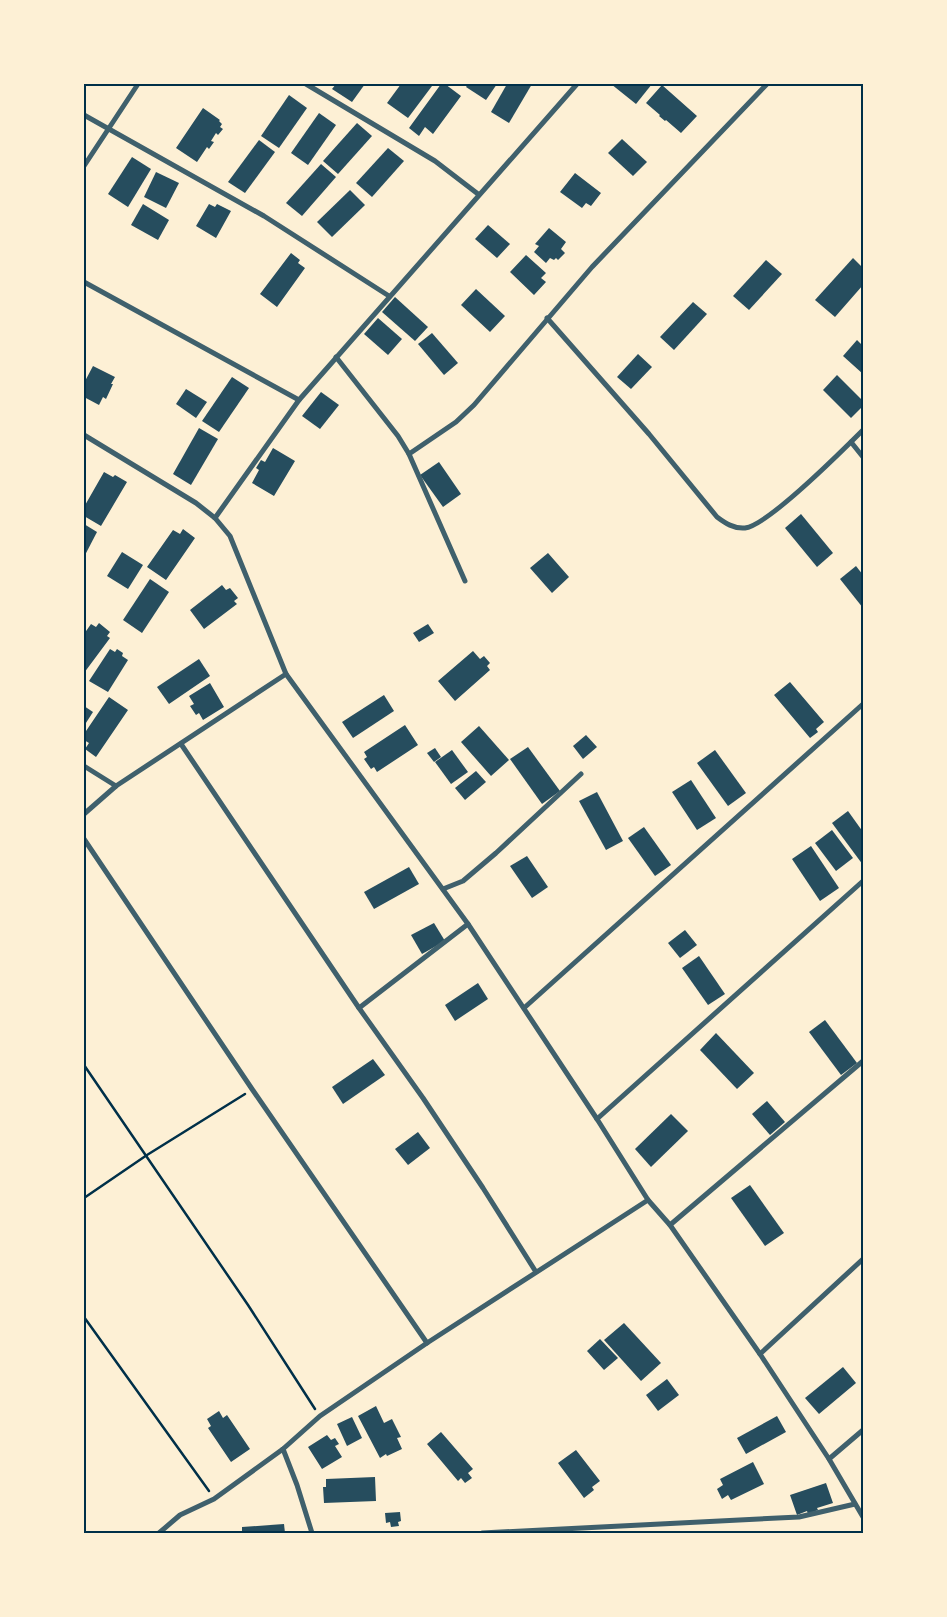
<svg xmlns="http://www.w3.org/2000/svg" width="947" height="1617" font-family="Commissioner,sans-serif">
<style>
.building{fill:#264d5e}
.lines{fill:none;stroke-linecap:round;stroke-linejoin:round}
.path{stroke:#003049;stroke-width:2.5}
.minor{stroke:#3f606c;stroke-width:5}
.neatline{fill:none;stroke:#003049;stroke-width:2}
</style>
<rect width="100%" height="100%" fill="#fdf0d5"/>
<g class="building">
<polygon points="336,84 365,84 352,102 332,89"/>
<polygon points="401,84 428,84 432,86 408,118 387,103"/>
<polygon points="441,84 445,84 461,96 433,134 425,127 419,136 409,128"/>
<polygon points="468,84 497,84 486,100 466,87"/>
<polygon points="507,84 532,84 509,123 491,112"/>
<polygon points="611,84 652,84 636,104"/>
<polygon points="662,85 697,116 681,133 666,120 665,121 659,116 660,115 646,103"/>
<polygon points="289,95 307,108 279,148 261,136"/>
<polygon points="203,108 220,120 219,121 222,124 220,127 223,129 218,135 216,133 211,141 214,142 209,149 207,147 197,162 176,148"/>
<polygon points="319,113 336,125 308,165 291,153"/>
<polygon points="357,123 372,136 338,174 323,161"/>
<polygon points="622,139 647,162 633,176 608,153"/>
<polygon points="259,140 275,152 245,193 228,182"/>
<polygon points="388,148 404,161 372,197 356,183"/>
<polygon points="132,157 151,169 128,207 108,194"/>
<polygon points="321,164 336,177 302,216 286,203"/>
<polygon points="156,172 179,183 166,208 144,197"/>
<polygon points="575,173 601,193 591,206 586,203 582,208 560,192"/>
<polygon points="350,190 365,205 332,237 317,222"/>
<polygon points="143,204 169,220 158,240 131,225"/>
<polygon points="209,204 215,207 217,204 231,211 216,238 196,226"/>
<polygon points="488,225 510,244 497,258 475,239"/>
<polygon points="549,228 566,242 561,249 565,253 558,260 556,258 554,260 550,258 546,263 534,252 539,246 535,244"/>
<polygon points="291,253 300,260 298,263 305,268 277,307 260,294"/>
<polygon points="526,255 546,273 541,278 546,282 534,295 510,272"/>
<polygon points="853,258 863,268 863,285 835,317 815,300"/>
<polygon points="766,260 782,274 749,310 733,296"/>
<polygon points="476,289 505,316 490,332 461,305"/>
<polygon points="395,297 428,327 415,341 382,312"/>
<polygon points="693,302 707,314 674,350 660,337"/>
<polygon points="378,318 402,339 388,355 364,334"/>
<polygon points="432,333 458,363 444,375 418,344"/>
<polygon points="857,340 863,346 863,374 843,356"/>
<polygon points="638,354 652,367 631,389 617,377"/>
<polygon points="93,366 115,377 111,384 113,384 106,399 103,397 99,405 84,397 84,383"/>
<polygon points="837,375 863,401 863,406 851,418 823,390"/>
<polygon points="232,377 249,388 219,432 202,421"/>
<polygon points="186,389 207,402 196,418 176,404"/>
<polygon points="321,392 339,405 320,429 302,416"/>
<polygon points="199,428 218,439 191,485 173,474"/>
<polygon points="273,448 295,461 274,496 252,483 259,470 256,468 261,460 265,462"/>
<polygon points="439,462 461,494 443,507 420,475"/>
<polygon points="104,472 113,477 115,475 127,482 101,526 84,516 84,507"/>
<polygon points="801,514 833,553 817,567 785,528"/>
<polygon points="84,524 97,532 84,557"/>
<polygon points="183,529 195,538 166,580 147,567 173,530 180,534"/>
<polygon points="122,552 143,565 128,589 107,576"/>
<polygon points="548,553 569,577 552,593 530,568"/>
<polygon points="856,566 863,575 863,608 840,579"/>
<polygon points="150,579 169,592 142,633 123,620"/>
<polygon points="222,585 226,590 230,588 238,598 234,601 237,604 204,629 190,610"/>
<polygon points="99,623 110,632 107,636 110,638 84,673 84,634 91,624 96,627"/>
<polygon points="428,624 434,633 419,642 413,633"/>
<polygon points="110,649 115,652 117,649 123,653 122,656 128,660 108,692 89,681"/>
<polygon points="473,651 480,659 484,656 490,663 487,666 490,670 455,701 438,681"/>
<polygon points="199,659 210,676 169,704 157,687"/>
<polygon points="790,682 824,722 816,729 818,732 810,738 774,695"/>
<polygon points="210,683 224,707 203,720 199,713 196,715 190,706 194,704 189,696"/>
<polygon points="384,695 394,711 353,738 342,722"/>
<polygon points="109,697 128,710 96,757 85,749 89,743 84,740 84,734"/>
<polygon points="84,706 93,712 84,726"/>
<polygon points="405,725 418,745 377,772 374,767 371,769 364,759 367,757 364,752"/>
<polygon points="479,726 509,760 491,776 461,742"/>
<polygon points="586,735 597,747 583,759 573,746"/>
<polygon points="528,747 560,791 542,804 510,759"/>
<polygon points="435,748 441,757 434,762 427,753"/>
<polygon points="452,750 468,772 451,784 435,762"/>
<polygon points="715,750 746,793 728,806 697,763"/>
<polygon points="476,771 486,782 465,800 455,788"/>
<polygon points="691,780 716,818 697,830 672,792"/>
<polygon points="597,792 623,841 606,850 579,801"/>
<polygon points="848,811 863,832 863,865 832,823"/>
<polygon points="644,827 671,865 655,876 628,838"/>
<polygon points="832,830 853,858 836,871 815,843"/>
<polygon points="811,846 839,888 820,901 792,859"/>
<polygon points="527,856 548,887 532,898 510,866"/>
<polygon points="409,867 419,884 374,909 364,892"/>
<polygon points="434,923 445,941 422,954 411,935"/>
<polygon points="685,930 697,945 680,958 668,943"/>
<polygon points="699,956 725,994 708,1005 682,968"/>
<polygon points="478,983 488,999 455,1021 445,1005"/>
<polygon points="825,1020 857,1063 841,1075 809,1032"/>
<polygon points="716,1033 754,1073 737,1089 700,1050"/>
<polygon points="373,1059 385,1075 343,1104 332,1087"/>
<polygon points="767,1101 785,1122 770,1135 752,1114"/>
<polygon points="671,1114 688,1131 651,1167 635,1149"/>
<polygon points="418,1132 430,1148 408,1165 395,1149"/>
<polygon points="750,1185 784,1233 765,1246 731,1198"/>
<polygon points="624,1323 661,1363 641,1381 604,1340"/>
<polygon points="600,1339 618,1358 604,1370 587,1351"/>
<polygon points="843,1367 856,1383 819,1414 805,1398"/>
<polygon points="667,1379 679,1395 658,1411 646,1395"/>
<polygon points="376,1406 384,1423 392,1419 401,1437 397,1438 402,1449 387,1456 386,1454 380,1458 358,1416"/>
<polygon points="219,1411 223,1418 227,1415 250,1449 231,1462 208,1428 211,1426 207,1419"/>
<polygon points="777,1416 786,1432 746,1454 737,1438"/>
<polygon points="352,1417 362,1438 347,1446 337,1424"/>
<polygon points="441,1432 473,1469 468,1473 472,1478 465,1483 461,1478 458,1481 427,1444"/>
<polygon points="327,1435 331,1440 335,1438 339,1444 335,1446 342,1457 322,1469 308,1447"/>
<polygon points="576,1450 600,1481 592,1487 594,1490 584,1498 558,1463"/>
<polygon points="753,1462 764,1484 731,1500 728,1495 722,1499 717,1489 723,1485 720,1479"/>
<polygon points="375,1477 376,1501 324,1503 323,1487 326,1487 326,1479"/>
<polygon points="826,1483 833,1503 817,1508 818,1510 808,1514 807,1511 797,1515 790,1495"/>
<polygon points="400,1512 401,1521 398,1522 399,1526 391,1527 390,1522 386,1523 385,1513"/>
<polygon points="284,1524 285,1533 242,1533 242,1527"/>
</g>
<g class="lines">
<g class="path">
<polyline points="84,1065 248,1305 315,1409"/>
<polyline points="84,1198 147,1155 245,1094"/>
<polyline points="84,1317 209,1491"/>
</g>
<g class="minor">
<polyline points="306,84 435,161 478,194"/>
<polyline points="84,115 264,216 389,296"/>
<polyline points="84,166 138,84"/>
<polyline points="84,282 299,400"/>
<path d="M547,318L649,434L717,517C725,523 734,529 745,528C768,525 844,449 863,430"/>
<polyline points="336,357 398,436 409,454 456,422 474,405 592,267 767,84"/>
<polyline points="84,435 196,503 215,518 230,536 286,674 468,924 597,1119 648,1200 670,1225 760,1354 829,1459 863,1517"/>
<polyline points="851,442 863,457"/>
<polyline points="409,454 465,581"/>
<polyline points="215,518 299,400 577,84"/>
<polyline points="181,744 359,1008 423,1098 483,1188 536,1272"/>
<polyline points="84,766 116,786"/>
<polyline points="84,814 116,786 286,674"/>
<polyline points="84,839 252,1089 427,1343"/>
<polyline points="443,889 463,881 496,853 581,774"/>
<polyline points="359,1008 468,924"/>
<polyline points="524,1008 863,704"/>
<polyline points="597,1119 863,881"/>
<polyline points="670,1225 863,1061"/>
<polyline points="760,1354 863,1259"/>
<polyline points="283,1449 297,1485 312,1533"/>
<polyline points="829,1459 863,1430"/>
<polyline points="159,1533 180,1515 214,1499 283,1449 320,1416 427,1343 648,1200"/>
<polyline points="482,1533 799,1517 855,1504"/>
</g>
</g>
<rect width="947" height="1617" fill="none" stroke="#fdf0d5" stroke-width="170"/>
<rect x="85" y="85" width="777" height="1447" class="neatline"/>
</svg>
